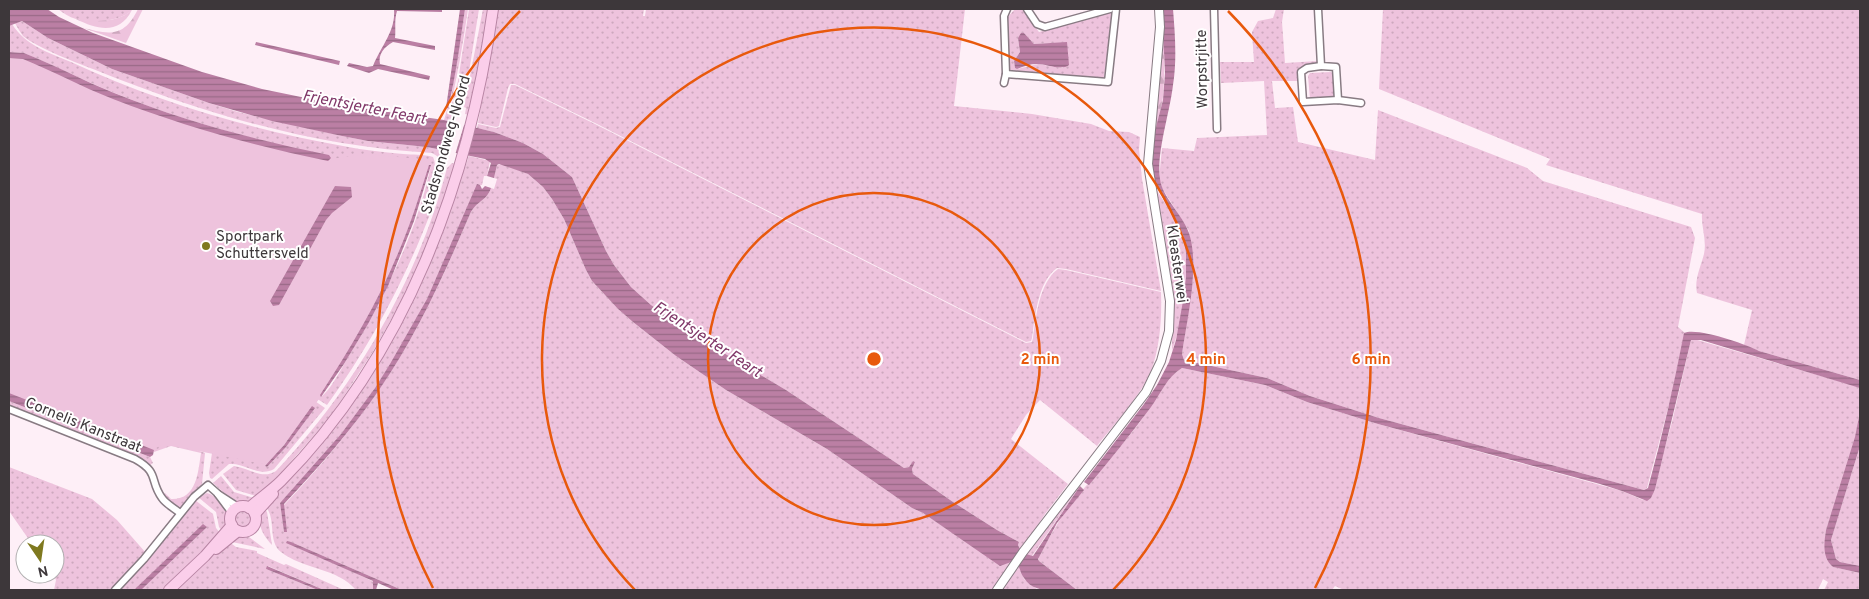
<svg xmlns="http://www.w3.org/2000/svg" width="1869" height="599" font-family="Overpass,sans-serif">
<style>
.grass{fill:url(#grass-dots);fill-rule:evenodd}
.forest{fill:url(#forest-firs)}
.garden{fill:#eec3dd}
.water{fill:url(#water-rules)}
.pier{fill:#feeff7}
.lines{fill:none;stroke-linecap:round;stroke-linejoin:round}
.minor-casing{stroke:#887b83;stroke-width:9}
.tertiary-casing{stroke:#887b83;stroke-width:10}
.primary-casing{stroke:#b784a3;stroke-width:12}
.minor{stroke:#fff;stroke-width:6}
.tertiary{stroke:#fff;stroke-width:8}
.primary{stroke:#fbceea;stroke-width:10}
.ring{fill:none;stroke:#e8590c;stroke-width:2.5}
.poi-dot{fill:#7f791f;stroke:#fff;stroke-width:2}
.labels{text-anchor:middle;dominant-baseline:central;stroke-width:4;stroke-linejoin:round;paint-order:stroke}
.street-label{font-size:15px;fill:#3d373a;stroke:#fff}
.poi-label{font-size:15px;fill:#3d373a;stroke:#fff;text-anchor:start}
.water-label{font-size:16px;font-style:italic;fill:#813869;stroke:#fff}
.centre{fill:#e8590c;stroke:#fff;stroke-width:2.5}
.ring-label{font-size:15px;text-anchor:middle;font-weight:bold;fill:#e8590c;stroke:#fff;stroke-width:4;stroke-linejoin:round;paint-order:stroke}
</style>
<defs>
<pattern id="grass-dots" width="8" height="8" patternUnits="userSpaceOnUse" patternTransform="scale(1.25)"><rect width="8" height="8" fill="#eec3dd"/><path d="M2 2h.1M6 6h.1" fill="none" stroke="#cda8be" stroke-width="1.8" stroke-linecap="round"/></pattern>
<pattern id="forest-firs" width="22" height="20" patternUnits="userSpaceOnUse" patternTransform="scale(1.25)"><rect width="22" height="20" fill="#eec3dd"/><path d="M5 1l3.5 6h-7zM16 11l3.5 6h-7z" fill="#cda8be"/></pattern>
<pattern id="water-rules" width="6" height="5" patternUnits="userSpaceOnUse" patternTransform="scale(1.25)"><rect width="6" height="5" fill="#bb7fa4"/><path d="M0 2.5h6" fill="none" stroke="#996987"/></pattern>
</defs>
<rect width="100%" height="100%" fill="#feeff7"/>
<g class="grass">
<path d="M58,9H133C121,22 92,24 76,19C69,17 63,13 58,9Z"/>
<path d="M465,9H468C463,44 457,78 449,112L451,115L455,118L454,122L444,120L451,97Z"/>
<polygon points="469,9 479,9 469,72 459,112 457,112 455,117 450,112 458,81"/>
<polygon points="483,9 489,9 482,54 469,115 465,114 466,108 464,107"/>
<path d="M498,9H644L643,16H645L646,9H965L954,106L1032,114L1091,124L1109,131L1129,132L1140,137L1139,149L1142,179L1161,291L1066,269L1057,268C1038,281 1035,317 1032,338L1031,341L1026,342L595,123L515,84H510L508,88L499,126L496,127L478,123Z"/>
<path d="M1015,9H1022L1039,32L1113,12L1104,77L1102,79L1014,73L1007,69V18ZM1024,33L1034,44L1054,43L1063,68L1038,64L1017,69L1015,68L1014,61L1020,52L1018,38Z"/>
<polygon points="1276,9 1284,9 1282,22 1285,63 1318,61 1317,66 1302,68 1301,81 1272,81 1275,108 1293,107 1298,142 1375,160 1378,110 1527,168 1543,181 1691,227 1695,238 1678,327 1685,333 1672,393 1647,488 1644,490 1379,418 1310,396 1267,378 1184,360 1182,354 1194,271 1189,231 1162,188 1159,179 1162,148 1194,151 1197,138 1267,135 1264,81 1221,83 1220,62 1254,62 1252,32 1258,21 1273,18"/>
<path d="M1383,9H1860V380L1759,351L1744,345L1752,310L1697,293C1694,280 1701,266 1704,254C1707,240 1701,227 1702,214L1546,165L1550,159L1379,89Z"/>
<path d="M22,21L48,38L112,69L209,103L238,112L342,136L368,141L427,147L446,151L444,161H446L437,195L436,196L434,194L439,160L437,156L432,153C316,147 205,114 98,71C80,64 37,48 23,36C20,32 17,27 15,23Z"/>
<path d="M12,24C26,46 48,52 71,62C157,102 249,129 343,146C363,150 382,152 403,154C412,155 424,154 433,157C440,171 425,188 435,201C408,274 373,342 327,405L311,395L342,168L170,120L276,144C220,130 165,114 112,92C82,80 54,65 24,53L9,52V26ZM431,165C417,234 382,300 347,359C340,371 331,389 321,397Z"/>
<polygon points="1331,72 1334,75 1335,96 1331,98 1310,99 1308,76 1310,73"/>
<path d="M511,85H515L595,124L1026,343L1032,342L1033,338C1036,317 1039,283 1058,269L1066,270L1161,292C1162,318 1160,347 1151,371C1140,397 1114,424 1097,446L1040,400L1026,415L1011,439L1068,484L1045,514L1021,551L1018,545L1019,542L997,530L953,502L913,474L912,469L915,462L913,461L909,467L904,468L786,390L707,343L651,305L631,287L614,265L606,251L572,177L543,154L523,143L494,132L477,128L478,124L496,128L500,127Z"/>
<path d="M469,156L490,161L487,176H484L482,185H478C462,223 446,262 427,300C390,374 339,443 280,503L284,532V505C334,453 380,395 415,331C436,293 453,254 470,214C476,201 487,201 491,188L494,189L497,179L494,178L497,165L503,164L528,174L543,187L552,199L564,219L586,270L592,281L618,309L633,322L676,356L726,390L827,449L912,508L923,513L986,555L1004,564L1013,561L994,590H402L291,542L374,582L373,590H356C338,568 302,569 281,552C267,541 277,518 265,506L307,457L362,386L452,204Z"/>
<path d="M452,163L456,164L435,228L404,297L372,353L331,416L266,490L256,496L236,490L223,474L234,466C249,468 262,480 276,471C354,389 419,278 447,168Z"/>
<path d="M1156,189C1165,204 1178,219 1183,236C1192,269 1183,319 1172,351V324Z"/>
<path d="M1694,339L1859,387C1867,422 1838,495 1826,530C1824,541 1824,559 1833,567L1860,573V590H1824L1828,582L1823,579L1818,590H1344L1335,586L1332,590H1077L1039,561L1038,556C1048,541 1056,525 1066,510C1090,480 1117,452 1140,422C1152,405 1164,379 1182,368L1265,385L1307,402L1378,424L1622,491L1643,500L1651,498L1672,422L1691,340Z"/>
<path d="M9,383L205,453L202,484L185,504L181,507L176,506L164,496L165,493L171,499C197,500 198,472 201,453L171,446L154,452V450L76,419Z"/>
<path d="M309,397L325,408L274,469C261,477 247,465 233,464H229L212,479L210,478L209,473L212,453ZM314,408L286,447L267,467L265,466Z"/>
<polygon points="9,401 150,457 153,463 150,465 136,456 9,406"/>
<polygon points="1860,446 1860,566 1840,562 1836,559 1831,540"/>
<polygon points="9,467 92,499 117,520 146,553 112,590 54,590 56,580 53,574 55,574 55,544 32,544 9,511"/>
<polygon points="221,476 234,492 254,498 246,504 234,502 213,483"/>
<polygon points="1080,486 1032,556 1025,555 1073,493"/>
<path d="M207,493C222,497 232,517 222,531L219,527L216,512L198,497Z"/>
<polygon points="195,500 213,514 216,528 220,533 163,590 120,590 165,538"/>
<path d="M263,507L267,512L272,545C262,534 255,522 263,507Z"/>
<circle cx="243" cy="520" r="8"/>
<polygon points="238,536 249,537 265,549 232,542"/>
<polygon points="228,541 236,547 257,551 257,553 284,565 286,564 344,590 324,590 268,566 266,569 318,590 175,590"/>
<polygon points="1019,565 1024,579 1038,590 1001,590"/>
</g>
<g class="forest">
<path d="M138,9H143L126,43L81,27C109,35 124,38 138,9Z"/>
<path d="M132,10C119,35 98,30 76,19C94,22 118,23 132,10Z"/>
<path d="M1164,35C1164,56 1165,76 1163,97C1160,117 1154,135 1152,155Z"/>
</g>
<path class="garden" d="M9,55L26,56L176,119L331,159L366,154L409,158L431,162C425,182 419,204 412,224C392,276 366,326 336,374C316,406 291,435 268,465L163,444L151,451L9,395Z"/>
<g class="water">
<path d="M9,9H47L59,17L93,33L202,72L262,89L340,105L444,120L494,132L523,143L543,154L572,177L606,251L614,265L631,287L651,305L707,343L786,390L904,468L909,467L913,461L915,462L912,469L913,474L953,502L997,530L1019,542L1018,545C1021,552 1025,554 1033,556L1080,486L1084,490L1057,523L1038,559L1039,561L1077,590C1059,590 1034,595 1024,578C1019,571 1021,566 1014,561L1000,566L923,513L912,508L827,449L726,390L676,356L633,322L618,309L592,281L586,270L564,219L552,199L543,187L528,174L499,164L497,165L494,178L487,176L491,163L485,159L427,147L368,141L342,136L272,121L209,103L112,69L48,38L22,21L9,26Z"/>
<path d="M394,9H442V12L397,11C394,21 396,28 395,38L435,46V50L393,42C384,47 378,54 380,64L430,76L429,80L378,69L369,73L347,66L349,63L367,67L373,66C381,46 396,31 394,9Z"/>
<path d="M460,9H465C460,42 456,76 448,108H446Z"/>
<path d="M1162,9H1173C1175,34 1177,60 1173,85C1170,112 1156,154 1160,179C1162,197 1183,215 1189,233C1200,267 1187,318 1182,354L1184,360L1267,378L1310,396L1379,418L1644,490L1648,488C1662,437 1674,385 1684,333C1697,327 1746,344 1759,351L1860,380V388L1701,340H1691L1655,489L1651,498L1647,501L1622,491L1600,484L1378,424L1307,402L1265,385L1182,368C1167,377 1161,393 1151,407C1131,434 1110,460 1089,485L1084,482L1144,404L1157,385L1169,362L1176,340L1183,301L1186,278V253L1183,235L1154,182L1152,155L1154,135L1163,100L1165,73Z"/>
<path d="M1021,33H1024L1034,44L1067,42L1069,65C1061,71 1047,64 1037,64C1030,64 1024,66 1017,69L1015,68L1014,61L1020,52L1018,38Z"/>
<polygon points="256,42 340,61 339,65 255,45"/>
<path d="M9,52L24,53C55,65 84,81 114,93C184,121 255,140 329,155L331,158L328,161C254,146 183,126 113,99C82,87 53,71 23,59L9,58Z"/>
<path d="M429,165H431L414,221L388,286L368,324L344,364L321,397L320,395C350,349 378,302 399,251C411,223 420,194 429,165Z"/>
<path d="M477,184L480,185L482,189L485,186L491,188C487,201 476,201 470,214C444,275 417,335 379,390C351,431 318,468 284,504L287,532H284L280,503L341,434L375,388L390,364L427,299Z"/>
<polygon points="335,186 351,187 352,197 332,213 326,220 279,305 273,306 270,301"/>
<polygon points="9,393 154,450 153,455 150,457 9,401"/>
<polygon points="312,406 315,408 286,447 267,467 265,466 284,445"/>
<path d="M1860,412V446L1831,540L1836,559L1840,562L1860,566V573L1833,567C1822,558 1824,543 1826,530L1855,437Z"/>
<polygon points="203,524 207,527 141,590 134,590"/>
<polygon points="287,541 291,542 402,590 394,590 378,583 376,590 373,590 373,581 293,546 286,543"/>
<polygon points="267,566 324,590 318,590 266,569"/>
</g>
<polygon class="pier" points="455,120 465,122 455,155 446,153"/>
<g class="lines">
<defs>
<g id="minor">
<polyline points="1007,9 1004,16 1006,74 1108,82 1116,9"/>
<polyline points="1027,9 1037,24 1045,27 1110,9"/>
<polyline points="1214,9 1217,129"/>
<polyline points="1318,9 1321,66 1336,67 1338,100"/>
<polyline points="1321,66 1307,68 1301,72 1303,102 1338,100 1361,103"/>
<polyline points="1004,83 1006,74"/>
<path d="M9,409L135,459C160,473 149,480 162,498C166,504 174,508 180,513"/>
<polyline points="218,494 238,507"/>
<polyline points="115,590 144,559 194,497 208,485 217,493 232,513"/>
</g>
<polyline id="tertiary" points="997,590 1023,552 1146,392 1161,361 1169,331 1170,301 1148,164 1160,27 1159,9"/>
<g id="primary">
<circle cx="243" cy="519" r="13"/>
<path d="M249,508C260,498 272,490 281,481C406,355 469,181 493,9"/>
<polyline points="255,514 273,494"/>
<polyline points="216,549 238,531"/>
<polyline points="169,590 205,556 232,525"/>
</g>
</defs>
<use href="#minor" class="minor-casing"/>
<use href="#tertiary" class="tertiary-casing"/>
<use href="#primary" class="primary-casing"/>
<use href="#minor" class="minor"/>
<use href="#tertiary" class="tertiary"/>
<use href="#primary" class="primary"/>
</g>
<g class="ring">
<circle cx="874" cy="359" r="166"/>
<path d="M635 590A332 332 0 1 1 1113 590"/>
<path d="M433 588A497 497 0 0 1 520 11M1228 11A497 497 0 0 1 1315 588"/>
</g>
<circle class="poi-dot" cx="206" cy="246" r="5"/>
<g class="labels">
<g class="street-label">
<text transform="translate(1203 69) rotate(-91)">Worpstrjitte</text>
<text transform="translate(447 145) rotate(-74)">Stadsrondweg-Noord</text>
<text transform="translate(1176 264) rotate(82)">Kleasterwei</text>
<text transform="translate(83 426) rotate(22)">Cornelis Kanstraat</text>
</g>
<g class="poi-label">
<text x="216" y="237">Sportpark<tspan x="216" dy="17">Schuttersveld</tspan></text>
</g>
<g class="water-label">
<text transform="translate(364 108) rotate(11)">Frjentsjerter Feart</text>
<text transform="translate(707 340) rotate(33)">Frjentsjerter Feart</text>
</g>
</g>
<circle cx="874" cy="359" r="8" class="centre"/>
<g class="ring-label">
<text x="1040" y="364">2 min</text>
<text x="1206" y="364">4 min</text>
<text x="1371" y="364">6 min</text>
</g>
<rect width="1869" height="599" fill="none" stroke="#3d373a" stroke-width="20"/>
<g transform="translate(40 559) rotate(167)"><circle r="24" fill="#ffffff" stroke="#b1afb0"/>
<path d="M0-4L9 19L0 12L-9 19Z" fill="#7f791f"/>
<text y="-8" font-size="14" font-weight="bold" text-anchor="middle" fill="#3d373a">N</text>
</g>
</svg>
